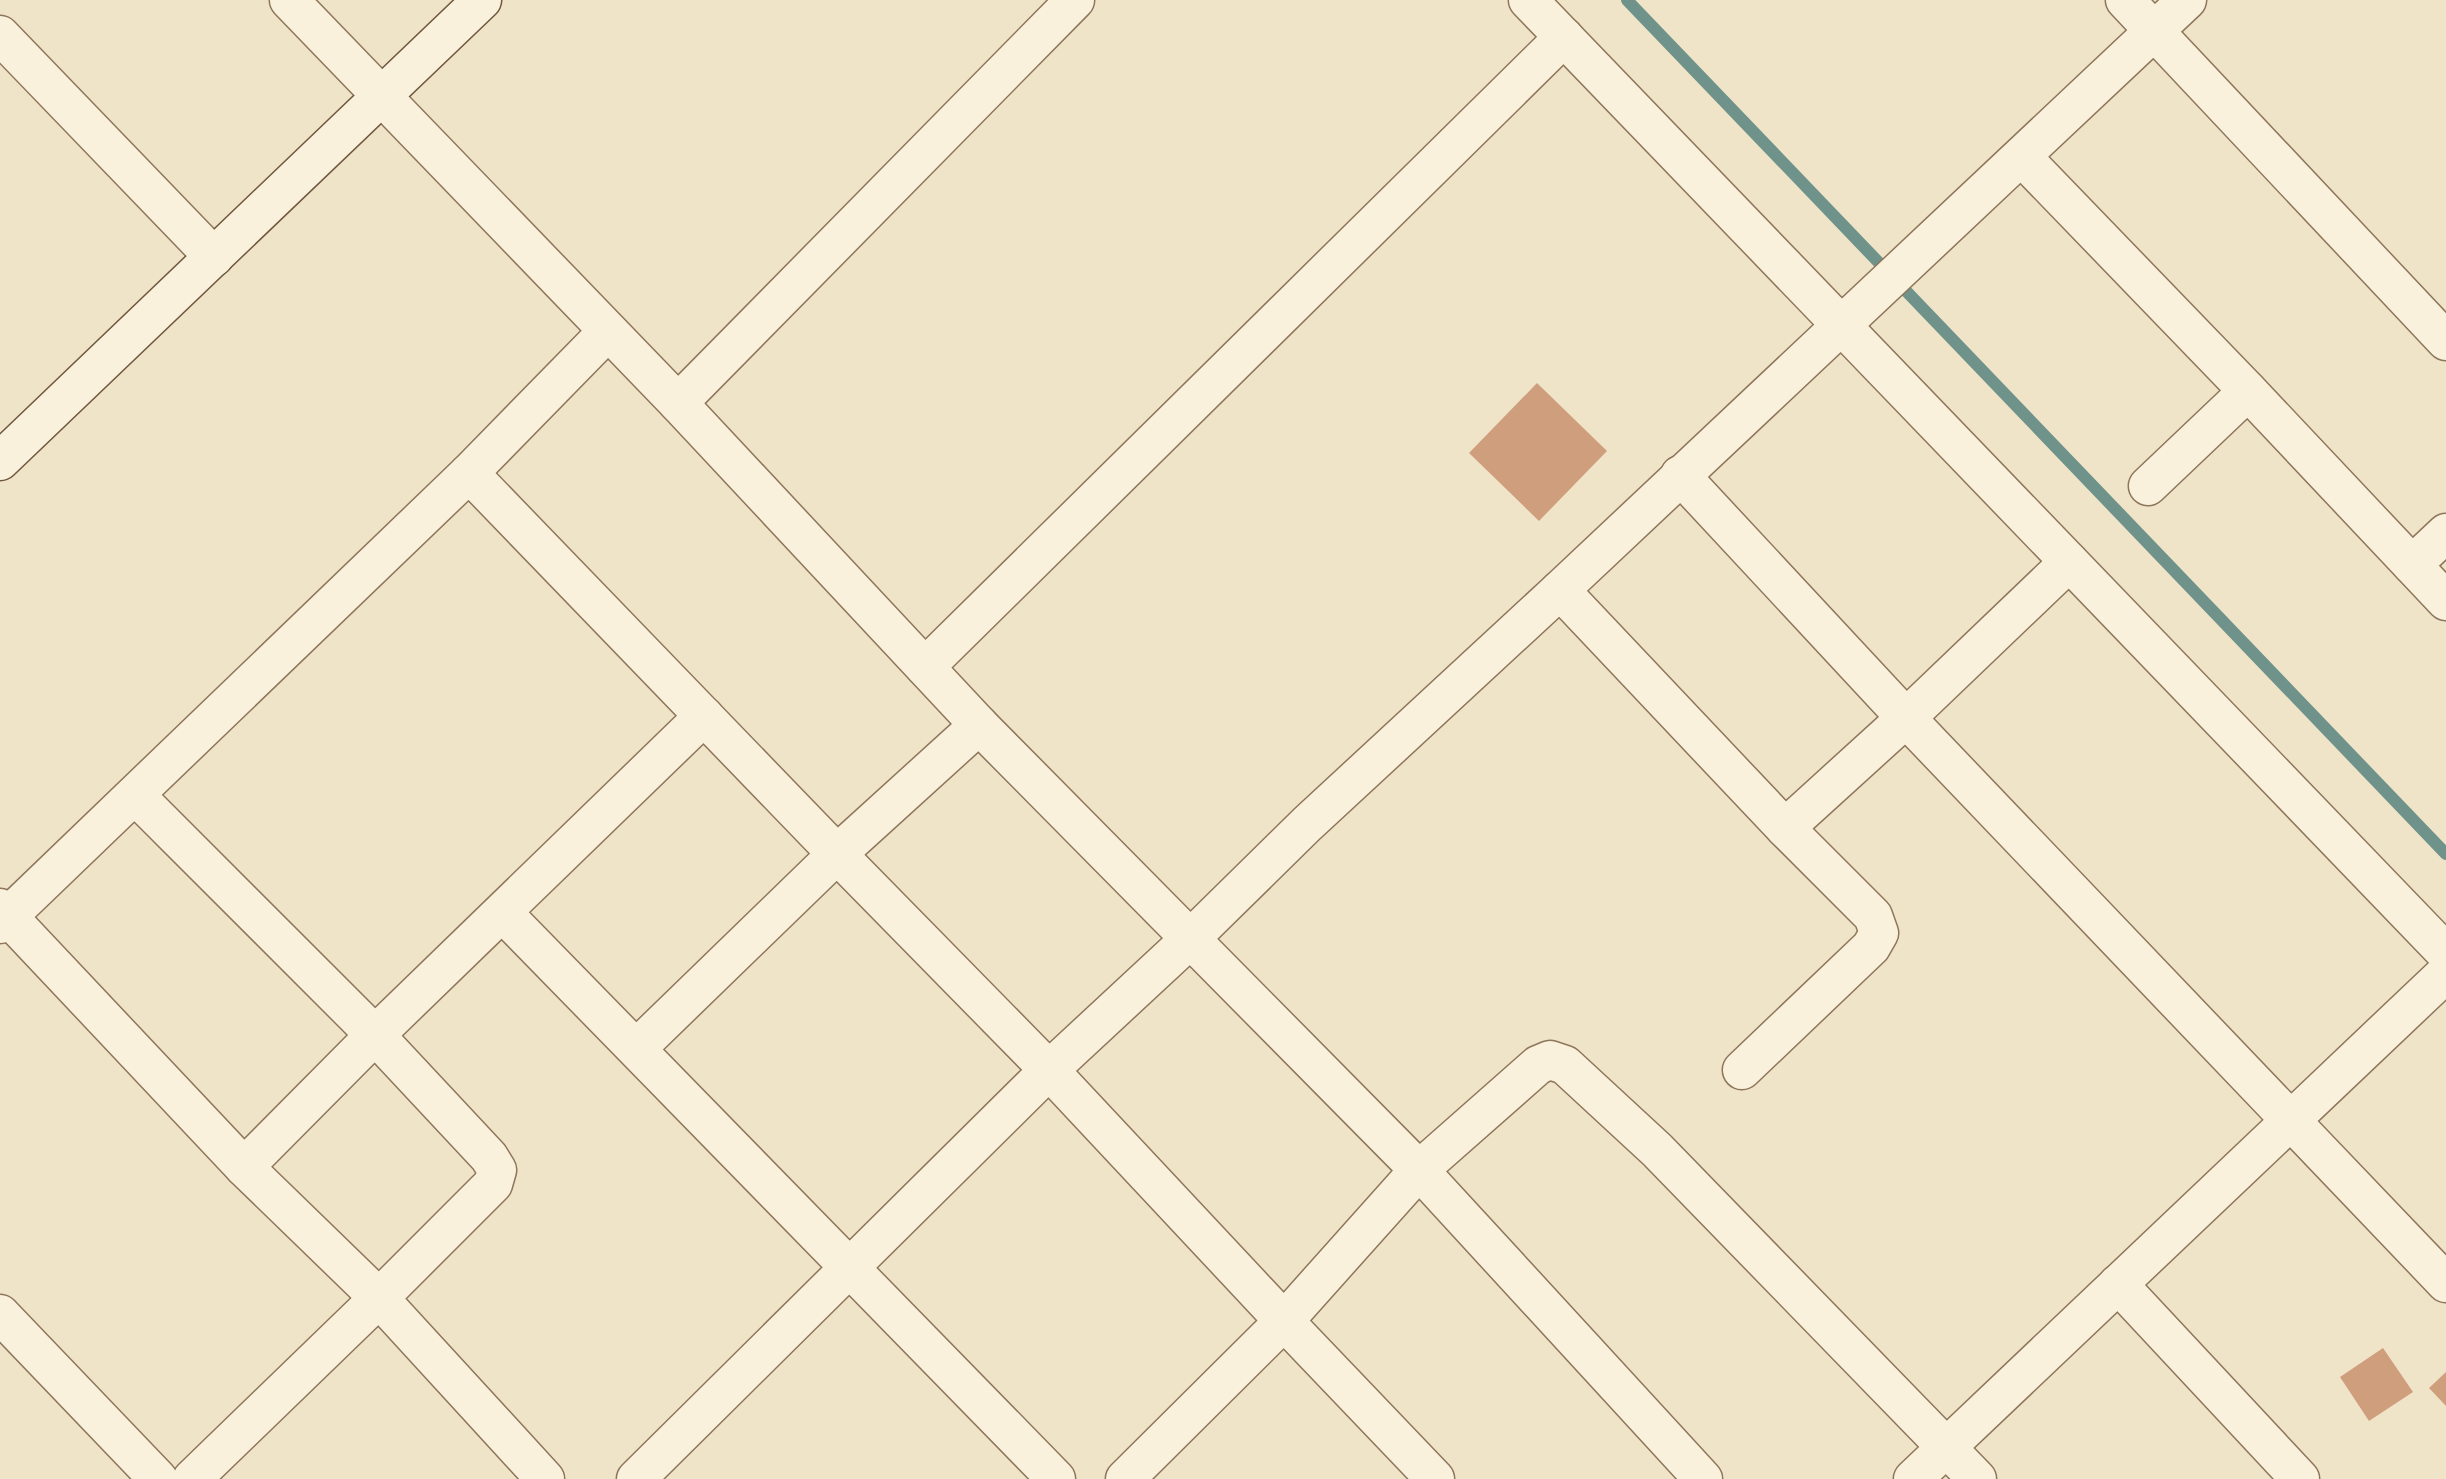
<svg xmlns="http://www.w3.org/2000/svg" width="2446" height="1479" font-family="Georgia,serif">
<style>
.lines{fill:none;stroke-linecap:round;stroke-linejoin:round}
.stream{stroke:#6f938a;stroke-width:12}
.building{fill:#cf9f7d}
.street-casing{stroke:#8d765c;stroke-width:41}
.secondary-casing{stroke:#6f573f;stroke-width:41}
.street{stroke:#faf1dc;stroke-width:38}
.secondary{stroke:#faf1dc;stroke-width:38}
</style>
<rect width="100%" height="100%" fill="#f0e4c8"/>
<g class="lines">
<polyline class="stream" points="1627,0 2446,854"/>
</g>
<g class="building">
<polygon points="1537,383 1607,451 1539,521 1469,453"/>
<polygon points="2383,1348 2413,1392 2369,1421 2340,1377"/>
<polygon points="2446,1372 2446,1406 2429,1388"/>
</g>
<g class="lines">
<defs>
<g id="street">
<polyline points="289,0 678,403 979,725 1419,1170 1703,1479"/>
<polyline points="1528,0 2446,953"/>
<polyline points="2125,0 2446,341"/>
<polyline points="0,35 214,257"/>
<polyline points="2022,157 2248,391 2446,601"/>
<polyline points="678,403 1075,0"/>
<polyline points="469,473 837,854 1049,1070 1284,1321 1435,1479"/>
<polyline points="1680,475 1906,718 2446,1283"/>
<polyline points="2148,486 2248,391"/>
<polyline points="2412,565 2446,533"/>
<polyline points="1560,590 1785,828 1873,916 1879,933 1871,947 1742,1070"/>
<polyline points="925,667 1564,37"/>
<polyline points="135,795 375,1035 489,1157 497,1170 493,1184 379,1298 192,1479"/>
<polyline points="1785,828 1906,718 2069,562"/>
<polyline points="0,908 244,1167 379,1298 545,1479"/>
<polyline points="503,913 1056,1479"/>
<polyline points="0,924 469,473 607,332"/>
<polyline points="637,1048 837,854 979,725"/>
<polyline points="244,1167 375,1035 704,716"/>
<polyline points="2118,1284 2300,1479"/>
<polyline points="0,1314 158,1479"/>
<polyline points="636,1479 1049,1070 1189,940 1307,824 1560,590 2187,0"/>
<polyline points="1125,1479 1284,1321 1419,1170 1538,1065 1550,1060 1565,1065 1657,1150 1977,1479"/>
<polyline points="1913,1479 2446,973"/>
</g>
<polyline id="secondary" points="0,461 482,0"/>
</defs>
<use href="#street" class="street-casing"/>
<use href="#secondary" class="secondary-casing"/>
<use href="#street" class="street"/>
<use href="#secondary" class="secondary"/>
</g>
</svg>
